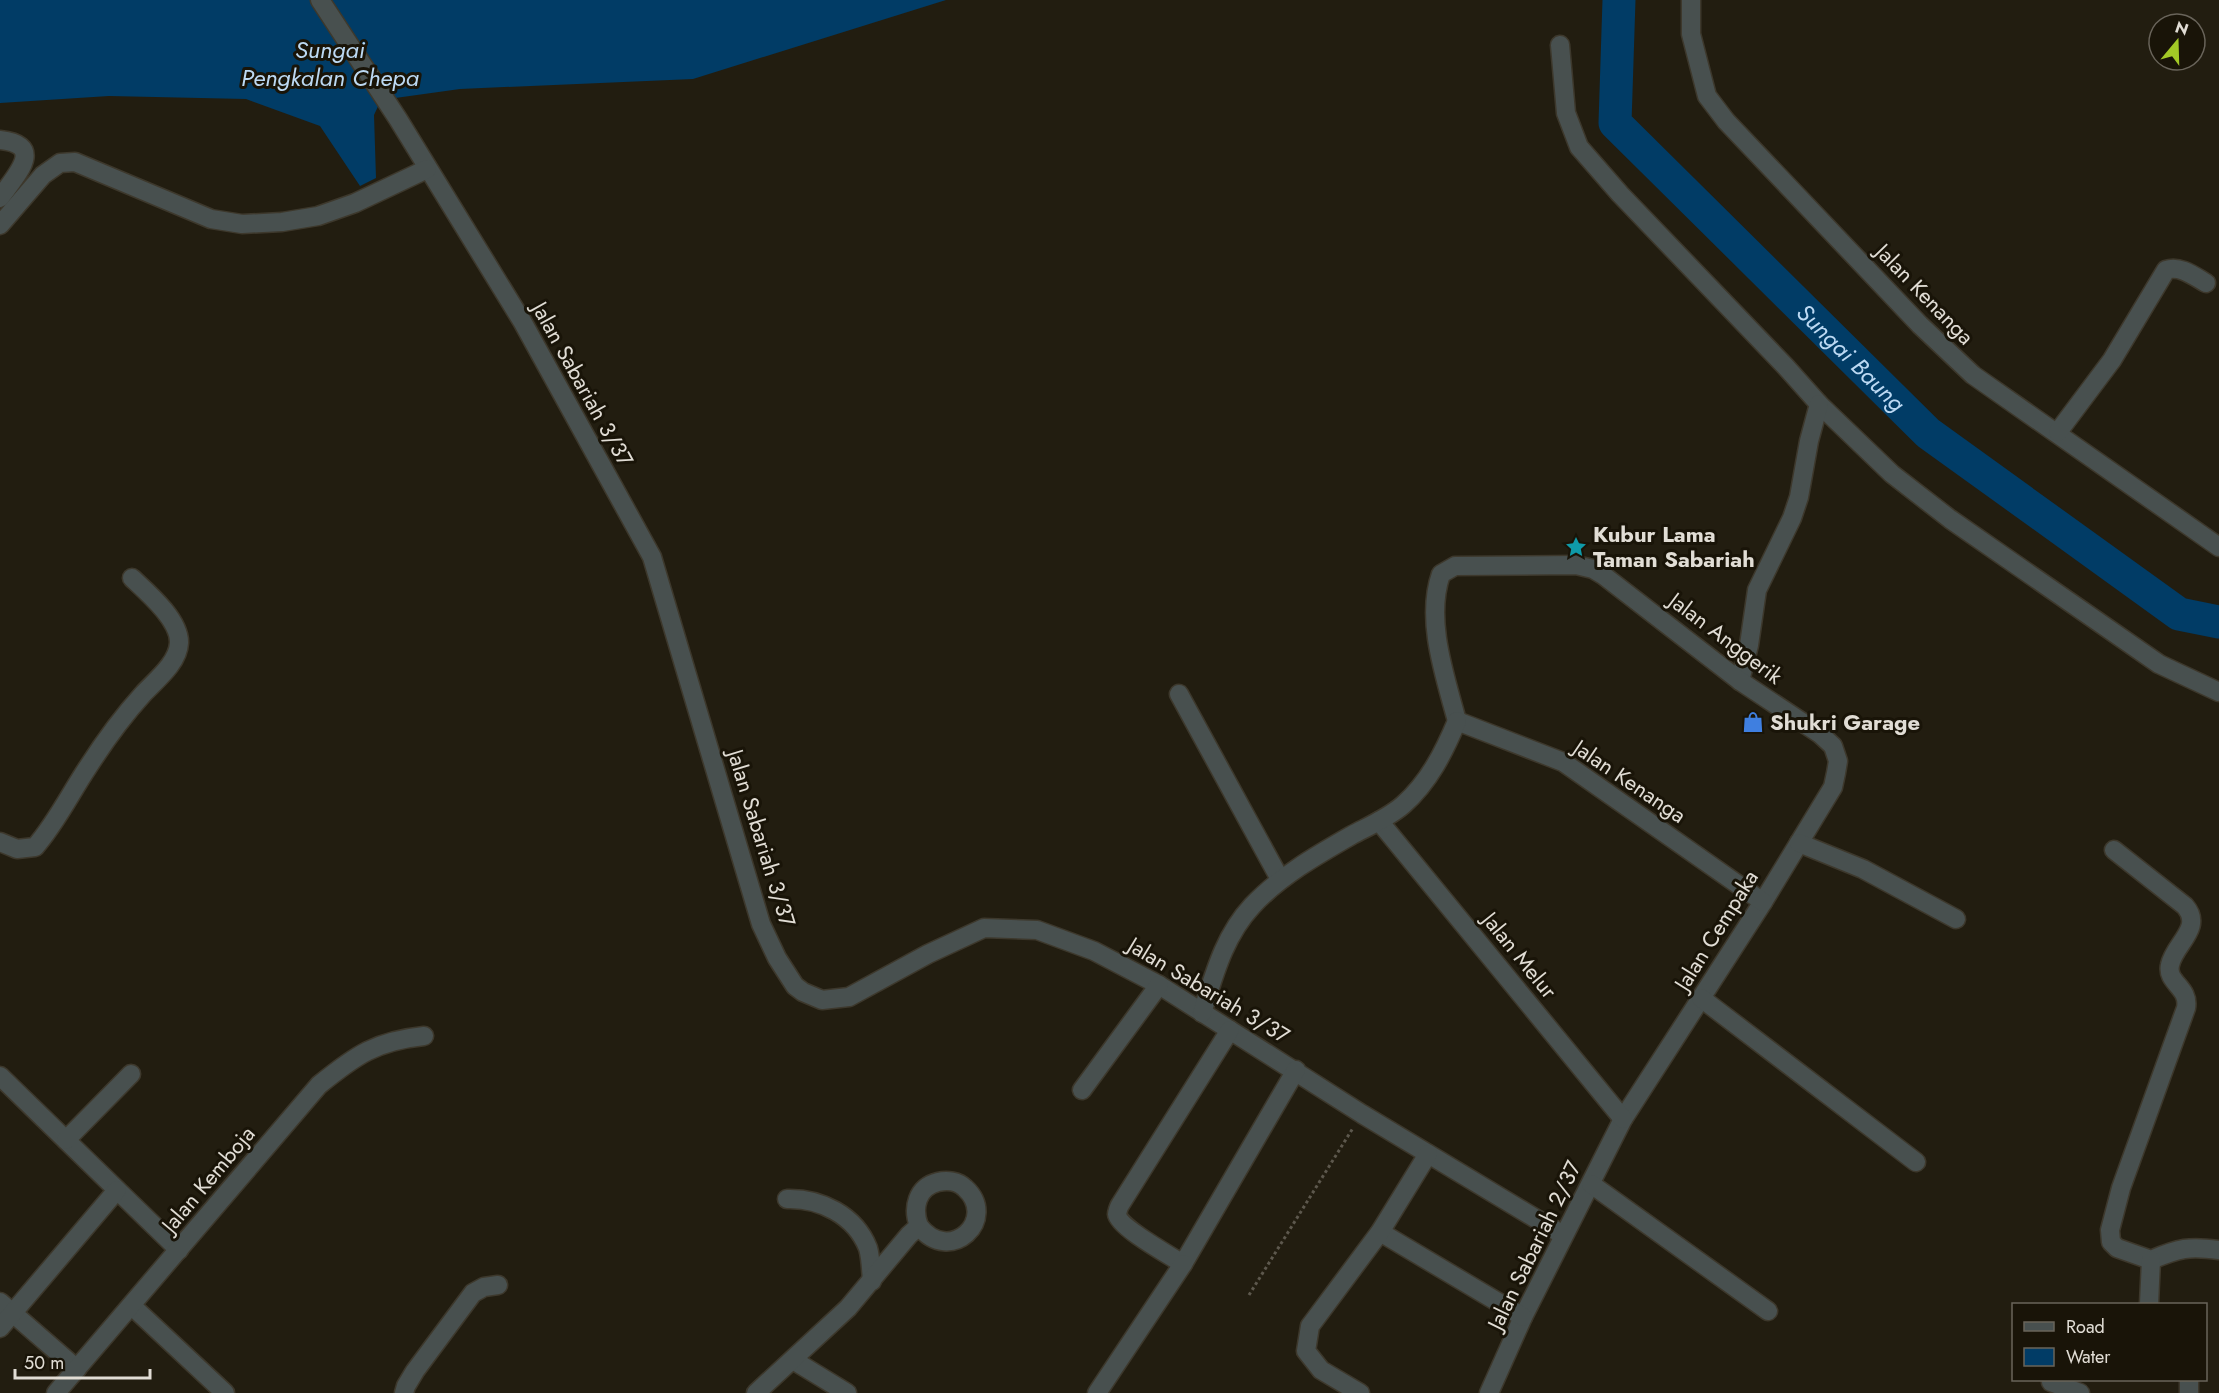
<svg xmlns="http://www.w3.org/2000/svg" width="2219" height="1393" font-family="Jost,sans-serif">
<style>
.water{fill:#013c66}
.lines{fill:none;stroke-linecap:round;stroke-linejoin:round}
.river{stroke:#013c66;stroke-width:33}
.minor-casing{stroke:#3d382c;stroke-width:21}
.path{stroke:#5d584d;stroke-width:3;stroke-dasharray:3 3;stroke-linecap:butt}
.minor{stroke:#48504f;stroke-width:18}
.labels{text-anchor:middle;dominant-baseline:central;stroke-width:6;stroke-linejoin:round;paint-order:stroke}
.street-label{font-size:22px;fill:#e1ddd5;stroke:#191408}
.poi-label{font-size:22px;font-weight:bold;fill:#e1ddd5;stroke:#191408;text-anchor:start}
.water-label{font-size:24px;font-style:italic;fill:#bcd9f3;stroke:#191408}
</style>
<rect width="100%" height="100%" fill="#221d10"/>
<polygon class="water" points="0,0 946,0 693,79 460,89 381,100 374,115 376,178 360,186 320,126 246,99 109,96 0,103"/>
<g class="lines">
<path class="river" id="s1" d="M1619,0L1615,123L1928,433L2179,614L2219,622"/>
<defs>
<g id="minor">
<polyline points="320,0 398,119 522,321 652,557 761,924 777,958 795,986 803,992 822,1000 849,997 928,954 984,928 1037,930 1094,951 1159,985 1362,1114 1563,1235"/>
<polyline points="1691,0 1691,34 1707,96 1726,121 1920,325 1973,375 2219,547"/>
<polyline points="1560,45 1566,113 1579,147 1620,194 1786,367 1819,404 1892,474 1950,519 2159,664 2219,692"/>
<path d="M0,140C47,145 15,176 0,198"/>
<polyline points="0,225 43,175 60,163 75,162 211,219 242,224 282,222 318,216 355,203 427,169"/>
<path d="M2058,432L2112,360L2166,270C2180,265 2194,276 2206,283"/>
<polyline points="1740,681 1749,645 1757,590 1792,518 1799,497 1809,441 1819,404"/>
<polyline points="1179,694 1280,879"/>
<path d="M1457,721C1445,676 1425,620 1441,574L1455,566L1576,565L1593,569L1603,575L1740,681L1820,734L1833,746L1838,761L1836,773L1833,787L1763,902L1623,1119L1523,1317L1489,1393"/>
<polyline points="1457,721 1563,762 1763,902"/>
<polyline points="1379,821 1623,1119"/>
<path d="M0,842L17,849L35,847C56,823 70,794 88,767C104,742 123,716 143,694C156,680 178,663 179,643C180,620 147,592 132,578"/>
<polyline points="1799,843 1863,869 1956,919"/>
<path d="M2114,850L2185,906C2204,928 2174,944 2170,965C2166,983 2190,987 2186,1008L2121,1188L2110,1230L2111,1242L2117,1248L2151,1260C2179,1248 2189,1246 2219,1250"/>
<polyline points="1701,998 1916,1162"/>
<path d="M1202,1013C1214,975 1224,936 1252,906C1280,876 1317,855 1352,835C1369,826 1388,818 1403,805C1429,782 1444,752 1457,721"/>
<path d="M1230,1030L1120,1205C1119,1206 1117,1213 1117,1214C1118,1227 1171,1256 1183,1264L1296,1070"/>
<polyline points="0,1076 179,1250"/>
<polyline points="1082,1090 1159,985"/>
<polyline points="66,1140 131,1074"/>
<polyline points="1591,1184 1768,1311"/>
<path d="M787,1199C820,1198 855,1215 868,1248C871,1258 871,1271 872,1281"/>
<polyline points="1380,1232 1523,1317"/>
<polyline points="0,1302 77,1369"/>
<polyline points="2149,1304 2151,1260"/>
<polyline points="132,1306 225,1393"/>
<polyline points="0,1328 117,1190"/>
<polyline points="793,1360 847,1393"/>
<polyline points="2051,1382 2080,1393"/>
<path d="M56,1393L319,1085C356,1055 376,1041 424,1036"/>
<polyline points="404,1393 406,1386 415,1371 473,1293 484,1287 498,1285"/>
<path d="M756,1393L848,1308L909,1235L919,1226C912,1208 917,1187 938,1182C947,1180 958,1181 965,1188C999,1219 950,1266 919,1226"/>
<polyline points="1097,1393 1183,1264"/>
<polyline points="1360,1393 1321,1370 1306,1351 1310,1326 1380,1232 1428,1154"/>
<polyline points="2189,1393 2189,1380"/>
</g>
</defs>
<use href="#minor" class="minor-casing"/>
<polyline class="path" points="1249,1295 1353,1128"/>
<use href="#minor" class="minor"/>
</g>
<defs>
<symbol id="sight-bare" viewBox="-9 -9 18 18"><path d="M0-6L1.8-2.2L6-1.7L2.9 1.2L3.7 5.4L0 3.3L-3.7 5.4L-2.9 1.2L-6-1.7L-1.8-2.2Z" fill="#0f9aa8" stroke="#191408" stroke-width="2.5" paint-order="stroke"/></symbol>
<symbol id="shop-bare" viewBox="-9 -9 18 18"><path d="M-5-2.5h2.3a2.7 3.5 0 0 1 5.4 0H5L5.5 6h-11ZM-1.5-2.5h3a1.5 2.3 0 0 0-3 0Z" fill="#3f7fe0" stroke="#191408" stroke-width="2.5" paint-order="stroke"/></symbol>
</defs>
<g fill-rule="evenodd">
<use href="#sight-bare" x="1561" y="532" width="30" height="30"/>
<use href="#shop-bare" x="1738" y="707" width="30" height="30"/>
</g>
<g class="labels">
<g class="street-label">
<text transform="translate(1925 294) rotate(46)">Jalan Kenanga</text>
<text transform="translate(583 384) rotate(61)">Jalan Sabariah 3/37</text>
<text transform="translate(1726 638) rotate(37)">Jalan Anggerik</text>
<text transform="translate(1630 781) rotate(34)">Jalan Kenanga</text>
<text transform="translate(762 838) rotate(73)">Jalan Sabariah 3/37</text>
<text transform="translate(1716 930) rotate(-58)">Jalan Cempaka</text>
<text transform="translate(1520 955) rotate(51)">Jalan Melur</text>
<text transform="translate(1209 990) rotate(31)">Jalan Sabariah 3/37</text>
<text transform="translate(208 1179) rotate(-50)">Jalan Kemboja</text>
<text transform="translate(1534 1245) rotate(-64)">Jalan Sabariah 2/37</text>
</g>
<g class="poi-label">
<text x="1593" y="534">Kubur Lama<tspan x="1593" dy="25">Taman Sabariah</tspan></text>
<text x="1770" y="722">Shukri Garage</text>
</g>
<g class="water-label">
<text x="330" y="49">Sungai<tspan x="330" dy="28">Pengkalan Chepa</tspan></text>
<text stroke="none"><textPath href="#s1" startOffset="456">Sungai Baung</textPath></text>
</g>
</g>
<rect x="2012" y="1303" width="195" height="78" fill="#191408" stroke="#69645a" stroke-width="1.5"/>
<rect x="2024" y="1322" width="30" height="9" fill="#48504f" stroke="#69645a" stroke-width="1.5"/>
<text x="2066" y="1333" font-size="18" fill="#e1ddd5">Road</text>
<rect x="2024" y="1348" width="30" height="18" fill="#013c66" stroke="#69645a" stroke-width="1.5"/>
<text x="2066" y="1363" font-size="18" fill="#e1ddd5">Water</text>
<g transform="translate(2177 42) rotate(19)"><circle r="28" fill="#191408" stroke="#69645a" stroke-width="1.5"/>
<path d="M0-4.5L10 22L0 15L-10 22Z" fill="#a3c926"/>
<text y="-9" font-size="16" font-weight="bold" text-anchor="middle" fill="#e1ddd5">N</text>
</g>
<path d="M15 1369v9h135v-9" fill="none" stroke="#e1ddd5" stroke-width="3"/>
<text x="24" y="1369" font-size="18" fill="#e1ddd5" stroke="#191408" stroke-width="4.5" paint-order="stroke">50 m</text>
</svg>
